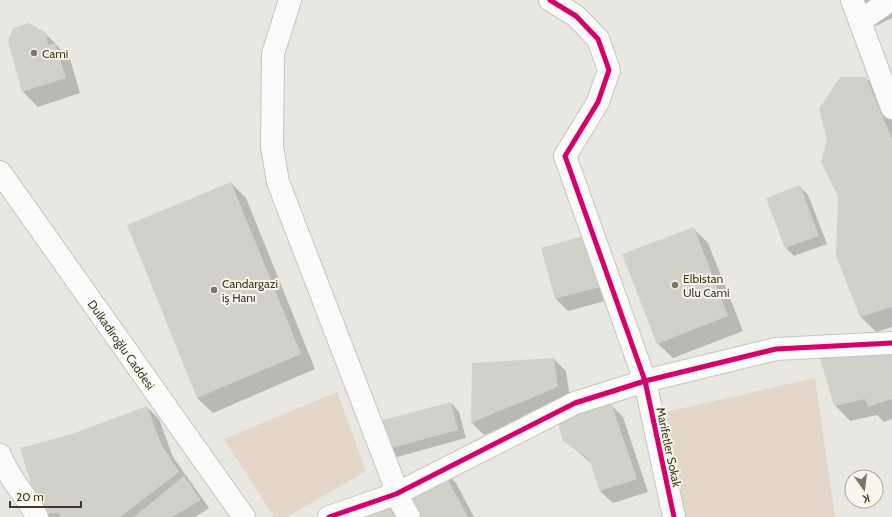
<svg xmlns="http://www.w3.org/2000/svg" width="892" height="517" font-family="Cabin,sans-serif">
<style>
.green{fill:#e4d6c9}
.shadow{fill:#0003}
.building{fill:#d1d0c9}
.lines{fill:none;stroke-linecap:round;stroke-linejoin:round}
.minor-casing{stroke:#c6c5bf;stroke-width:24}
.tertiary-casing{stroke:#c6c5bf;stroke-width:24}
.minor{stroke:#fcfbfb;stroke-width:22}
.tertiary{stroke:#fcfbfb;stroke-width:22}
.cycleway-casing{stroke:#f8f5ef;stroke-width:8}
.cycleway{stroke:#d6006c;stroke-width:5}
.poi-dot{fill:#797862;stroke:#f8f5ef;stroke-width:1.5}
.labels{text-anchor:middle;dominant-baseline:central;stroke-width:4;stroke-linejoin:round;paint-order:stroke}
.poi-label{font-size:12px;fill:#3d3c1d;stroke:#f8f5ef;text-anchor:start}
.street-label{font-size:12px;fill:#3d3c1d;stroke:#f8f5ef}
</style>
<rect width="100%" height="100%" fill="#e8e7e2"/>
<g class="green">
<polygon points="815,378 835,517 685,517 682,510 666,412"/>
<polygon points="337,392 366,471 287,517 274,517 224,439"/>
</g>
<g class="shadow">
<polygon points="858,0 892,0 892,18 876,26 861,11"/>
<polygon points="45,33 70,59 80,93 38,107 23,92"/>
<polygon points="866,78 881,93 892,119 892,327 876,332 861,317 839,196"/>
<polygon points="231,183 246,198 315,369 213,413 197,398"/>
<polygon points="800,187 808,195 827,244 794,256 786,248"/>
<polygon points="693,228 708,243 743,331 673,358 657,343"/>
<polygon points="590,235 616,298 568,311 556,299 542,248"/>
<polygon points="892,354 892,419 884,422 877,415 850,421 835,405"/>
<polygon points="554,359 566,371 570,399 484,435 472,423"/>
<polygon points="451,403 459,412 466,438 397,457 389,448"/>
<polygon points="611,405 623,417 648,492 613,503 600,491 591,463 564,440"/>
<polygon points="147,407 159,419 173,457 209,508 195,517 43,517 72,435"/>
<polygon points="441,468 456,483 474,517 417,517"/>
<polygon points="385,504 399,517 360,517"/>
</g>
<g class="building">
<polygon points="29,23 46,33 48,45 55,43 66,78 22,92 8,41 13,28"/>
<polygon points="840,77 866,77 892,139 892,307 860,317 836,256 838,197 821,162 827,140 819,109"/>
<polygon points="231,182 301,354 197,398 127,225"/>
<polygon points="800,185 819,236 785,248 766,198"/>
<polygon points="694,227 728,316 657,344 622,254"/>
<polygon points="590,234 604,286 555,299 541,248"/>
<polygon points="892,353 892,399 868,407 865,399 834,406 819,355"/>
<polygon points="554,358 558,387 471,423 472,363"/>
<polygon points="451,402 458,430 388,449 380,421"/>
<polygon points="611,403 637,479 600,491 589,459 563,441 557,421"/>
<polygon points="147,406 161,444 179,472 120,517 60,517 59,513 40,514 20,448 72,434"/>
<polygon points="441,467 468,517 416,517 397,483"/>
<polygon points="184,476 201,500 172,517 134,517"/>
<polygon points="386,503 395,517 357,517"/>
</g>
<g class="lines">
<defs>
<g id="minor">
<polyline points="290,0 273,54 272,147 278,182 392,478 396,494 409,517"/>
<polyline points="550,0 576,16 598,39 609,70 598,102 565,156 645,381 674,517"/>
<polyline points="860,21 891,0"/>
<path id="s1" d="M0,172L244,517"/>
<path d="M0,455C9,480 26,494 37,517"/>
</g>
<g id="tertiary">
<polyline points="852,0 892,108"/>
<polyline points="329,517 396,494 575,403 645,381 776,349 892,343"/>
</g>
</defs>
<use href="#minor" class="minor-casing"/>
<use href="#tertiary" class="tertiary-casing"/>
<use href="#minor" class="minor"/>
<use href="#tertiary" class="tertiary"/>
<defs>
<g id="cycleway">
<polyline points="550,0 576,16 598,39 609,70 598,102 565,156 645,381 674,517"/>
<polyline points="329,517 396,494 575,403 645,381 776,349 892,343"/>
</g>
</defs>
<use href="#cycleway" class="cycleway-casing"/>
<use href="#cycleway" class="cycleway"/>
</g>
<g class="poi-dot">
<circle cx="34" cy="53" r="4"/>
<circle cx="675" cy="285" r="4"/>
<circle cx="214" cy="290" r="4"/>
</g>
<g class="labels">
<g class="poi-label">
<text x="42" y="53">Cami</text>
<text x="683" y="278">Elbistan<tspan x="683" dy="14">Ulu Cami</tspan></text>
<text x="222" y="283">Candargazi<tspan x="222" dy="14">iş Hanı</tspan></text>
</g>
<g class="street-label">
<text stroke="none"><textPath href="#s1" startOffset="211">Dulkadiroğlu Caddesi</textPath></text>
<text transform="translate(669 447) rotate(78)">Marifetler Sokak</text>
</g>
</g>
<g transform="translate(864 489) rotate(166)"><circle r="19" fill="#f8f5ef" stroke="#adab9b"/>
<path d="M0-3L7 15L0 10L-7 15Z" fill="#797862"/>
<text y="-6" font-size="11" font-weight="bold" text-anchor="middle" fill="#3d3c1d">K</text>
</g>
<path d="M10 501v6h71v-6" fill="none" stroke="#3d3c1d" stroke-width="2"/>
<text x="16" y="501" font-size="12" fill="#3d3c1d" stroke="#f8f5ef" stroke-width="3" paint-order="stroke">20 m</text>
</svg>
